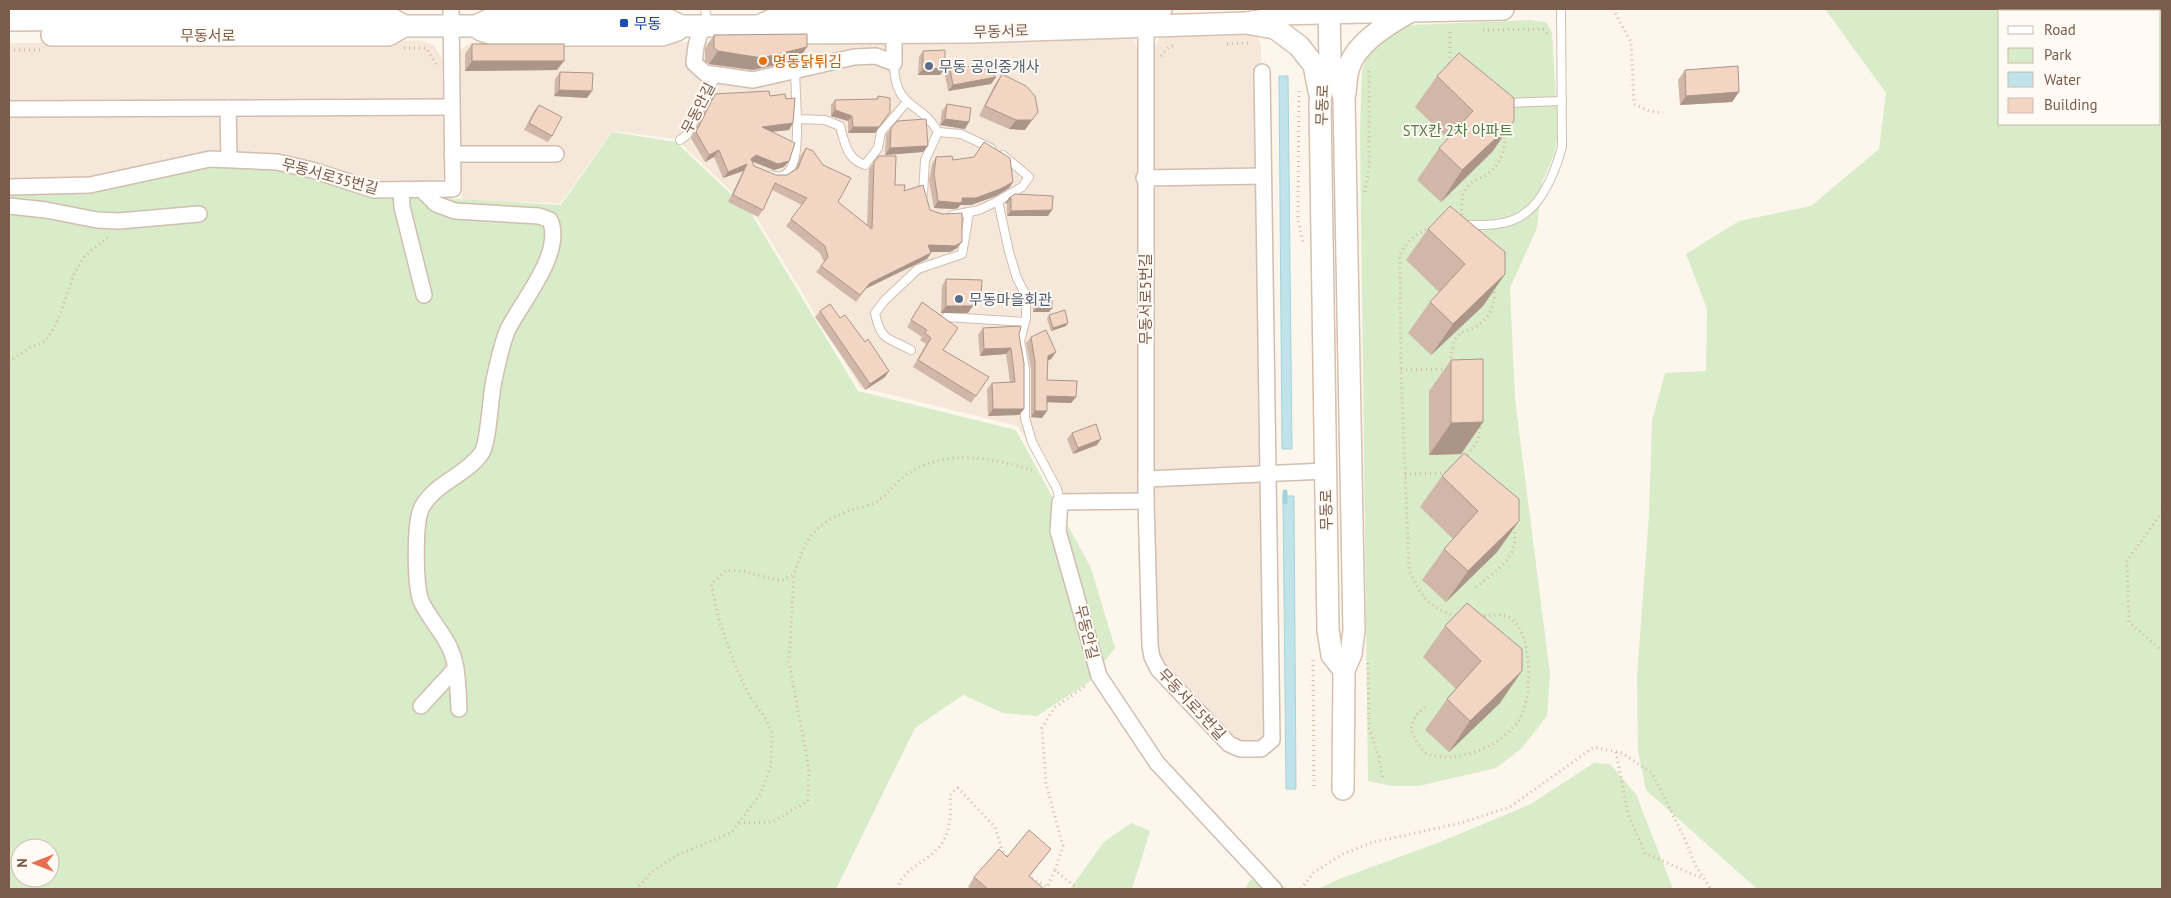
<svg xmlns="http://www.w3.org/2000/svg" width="2171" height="898" font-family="'PT Sans','Noto Sans KR',sans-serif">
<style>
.residential{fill:#f5e8da}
.green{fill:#d8ecc9;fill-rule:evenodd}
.water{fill:#bfe3e8;stroke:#a5d3da}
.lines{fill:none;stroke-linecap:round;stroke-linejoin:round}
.stream{stroke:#a5d3da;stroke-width:5}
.lane-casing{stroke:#d1beb0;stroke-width:10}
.street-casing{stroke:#d1beb0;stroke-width:18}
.secondary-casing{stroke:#d6c0b0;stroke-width:24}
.path{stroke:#d9b8a5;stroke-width:3;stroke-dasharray:1 4;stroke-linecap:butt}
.lane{stroke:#fff;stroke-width:8}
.street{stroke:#fff;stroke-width:15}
.secondary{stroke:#fff;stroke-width:21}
.wall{fill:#d1b7a8}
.shaded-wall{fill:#aa9588}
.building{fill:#f3d5c3;stroke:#aa9588}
.transit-dot{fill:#1a4fb4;stroke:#fffaf3;stroke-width:2}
.food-dot{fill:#e8710a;stroke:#fffaf3;stroke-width:2}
.service-dot{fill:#5c6f8a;stroke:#fffaf3;stroke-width:2}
.labels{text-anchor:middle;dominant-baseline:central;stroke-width:4;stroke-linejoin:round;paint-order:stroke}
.transit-label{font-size:15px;fill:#164399;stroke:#fffaf3;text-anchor:start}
.street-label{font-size:15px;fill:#7a5c4d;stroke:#fffaf3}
.food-label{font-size:15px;fill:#c56008;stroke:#fffaf3;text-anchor:start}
.service-label{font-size:15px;fill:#4e5e75;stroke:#fffaf3;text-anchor:start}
.park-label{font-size:15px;fill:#537a41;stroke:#fffaf3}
</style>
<rect width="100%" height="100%" fill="#fdf6ec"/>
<g class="residential">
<polygon points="1127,32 1134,39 1138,50 1139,495 1065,495 1017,426 860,387 753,212 676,139 612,131 561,203 462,201 458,54 466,45 477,43 718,42"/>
<polygon points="1168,35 1249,35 1257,37 1261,45 1268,737 1260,744 1232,742 1156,660 1151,51 1160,38"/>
<polygon points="419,40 434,45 442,59 445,168 443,179 432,184 90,181 9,184 9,43 263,41 305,47"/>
</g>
<g class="green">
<path d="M1825,9H2162V889H1757L1646,790L1638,752L1637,676L1649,514L1652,421L1665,373L1706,371L1707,309L1686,254L1739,221L1811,206L1879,149L1886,93ZM2000,11H2160V124H2000Z"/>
<polygon points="1530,20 1546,22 1552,32 1558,134 1554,155 1542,182 1537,228 1510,288 1515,399 1550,674 1547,716 1522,748 1496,768 1419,786 1392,786 1368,781 1360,134 1362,70 1371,47 1390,32 1410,25"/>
<path d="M612,132L676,142L751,213L858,391L1016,430L1091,568L1115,648L1088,683L1037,716L1003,713L963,695L915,728L836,889H9V193L120,187L193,168L224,164L267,166L420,197L561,205ZM20,848H50V878H20Z"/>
<polygon points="1594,763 1610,764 1636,794 1673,889 1318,889 1339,879 1440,842 1529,805"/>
<polygon points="1131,823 1150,831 1132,889 1070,889 1104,842"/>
<polygon points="1250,880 1276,882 1289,889 1245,889"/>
</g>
<g class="water">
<polygon points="1279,76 1288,76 1292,449 1282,449"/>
<polygon points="1283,496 1294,496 1296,789 1286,789"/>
</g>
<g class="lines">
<polyline class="stream" points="1285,492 1285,502"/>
<defs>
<g id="lane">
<polyline points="705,9 708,24"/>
<path d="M894,63C894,110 921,101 938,132"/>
<path d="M795,71L797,119L825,120L840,126C845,144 847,159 865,165L878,148L881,132L907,102"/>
<polyline points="1504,103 1562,101"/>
<polyline points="680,140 687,135 712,85 715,75"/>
<polyline points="1003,155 1029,177 1022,187 998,201 1009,252 1017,278 1026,296 1026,318 1020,341 1025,369 1025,418 1032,442 1057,489 1060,502"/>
<path d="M771,175C800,186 797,134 797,119"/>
<polyline points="923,194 925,160 938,132 961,134 991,148"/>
<polyline points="953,215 979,210 998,201"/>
<path d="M1462,225C1479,225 1498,226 1513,220C1541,210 1555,172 1562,147L1561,9"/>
<polyline points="946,317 1025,322"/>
<path d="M911,350C888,337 881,342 875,313L885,300L918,269L962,254L969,213"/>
</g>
<g id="street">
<polyline points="1146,18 1146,501 1150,646 1152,657 1158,669 1229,744 1240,749 1261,749 1272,740 1262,72"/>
<polyline points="702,26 696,46 694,63 705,73 753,80 854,57 876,56 894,63 894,32"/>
<polyline points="228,108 229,159"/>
<polyline points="9,109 452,107"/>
<polyline points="452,154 556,154"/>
<polyline points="1144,178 1263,176"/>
<polyline points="9,187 90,185 210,159 277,162 312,170 374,190 453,189 451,9"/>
<polyline points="401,190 402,207 424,295"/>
<path d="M422,190L436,204L455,211L539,216L550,220C564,252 523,300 508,329C501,345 498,363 494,380C490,397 489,444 481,454C465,476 435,483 422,507C414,522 415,585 421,601C429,619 445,634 452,653C458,671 458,690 459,709"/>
<polyline points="9,206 46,210 97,220 119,221 199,214"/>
<polyline points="1146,479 1326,471"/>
<polyline points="1146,501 1060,502 1058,531 1099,676 1157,763 1274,889"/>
<polyline points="421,706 456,668"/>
</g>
<g id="secondary">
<polyline points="1329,9 1330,62 1324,71 1320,102 1328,630 1332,655 1344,670"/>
<polyline points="9,20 388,17 404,26 476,26 495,17 662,17 681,26 759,26 779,33 969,32 1246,23 1266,20 1276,14 1503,9"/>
<polyline points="1251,24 1275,28 1299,46 1314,65 1319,91"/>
<polyline points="476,26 481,30 496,35 662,35 677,30 681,26"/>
<polyline points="759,26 778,17 961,15 1161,9"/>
<polyline points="52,35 388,35 404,26"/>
<polyline points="1330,62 1337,72 1344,98 1354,630 1351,654 1344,670 1343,789"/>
<path d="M1345,93C1346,85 1346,77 1348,70C1354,44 1388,24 1409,12"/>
</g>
</defs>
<use href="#lane" class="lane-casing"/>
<use href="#street" class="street-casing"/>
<use href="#secondary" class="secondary-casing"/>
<g class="path">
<polyline points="1613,9 1631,42 1634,104 1649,111 1663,113"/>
<polyline points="1483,30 1543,29 1549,35"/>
<polyline points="1450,32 1450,64"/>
<polyline points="1227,44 1250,43"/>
<polyline points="404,48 426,48 436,64"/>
<polyline points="9,50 41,50"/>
<polyline points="1161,56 1169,47 1175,45"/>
<polyline points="1299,91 1298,219 1303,242"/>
<polyline points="1365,192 1369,168 1369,71"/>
<path d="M1462,215C1462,208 1461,198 1464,192C1470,181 1480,179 1489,173C1501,164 1507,146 1504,131"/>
<path d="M1431,228C1416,233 1408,241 1400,254L1401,370L1409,569C1420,595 1428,608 1457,616"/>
<polyline points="9,362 29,348 46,341 57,322 75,272 85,256 109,236"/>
<path d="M1450,363L1454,341L1461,332C1483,329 1499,308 1493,286"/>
<polyline points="1401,370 1448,369"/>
<polyline points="1465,459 1478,440 1481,422"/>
<polyline points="1405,474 1447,473"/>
<polyline points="2162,512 2127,561 2129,622 2162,651"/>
<path d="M1476,587C1496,571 1522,556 1513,526"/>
<polyline points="1313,660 1314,789"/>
<polyline points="1368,663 1369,728 1379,757 1383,780"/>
<path d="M1425,707L1415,716L1411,729C1415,739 1420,752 1431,755C1461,763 1503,745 1519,720C1533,698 1533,637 1512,619C1504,612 1488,616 1478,616"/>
<polyline points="1616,752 1628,814 1645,853 1703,879"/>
<polyline points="739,823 772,822 808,801 809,769 789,662 794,574"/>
<polyline points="1027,876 1047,887 1055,870"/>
<path d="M639,886L652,872L677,855L731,833L761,793L771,765L772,733L764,716L750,697L735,665L719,620L711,584L727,570L746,572L781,581L794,574C805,541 812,526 845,512C854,508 865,507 874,503C888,497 896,480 909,473C948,448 993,458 1035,471"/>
<path d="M897,889C904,867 928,862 941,845C951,831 951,810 950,795L958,788L995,827L1002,850L1008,858"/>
<polyline points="1078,889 1055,870 1063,846 1046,783 1042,728 1054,708 1087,685"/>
<polyline points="1301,889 1313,873 1343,854 1370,843 1461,823 1510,807 1594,747 1622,753 1652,773 1684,837 1695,865 1711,889"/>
</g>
<use href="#lane" class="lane"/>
<use href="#street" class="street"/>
<use href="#secondary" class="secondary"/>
</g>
<g class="wall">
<polygon points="714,35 798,60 753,70 709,64 705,61 705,48"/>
<polygon points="472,44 557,70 465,71 465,54"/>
<polygon points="923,51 940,75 918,75 919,57"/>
<polygon points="950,69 996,77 991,84 948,91 945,76"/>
<polygon points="1685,70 1739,92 1732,102 1680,105 1678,80"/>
<polygon points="560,72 587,98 554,96 555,79"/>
<polygon points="1002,74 1025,130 1009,129 979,116 995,84"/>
<polygon points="1437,76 1514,121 1492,152 1441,202 1417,180 1439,148 1448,139 1415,107"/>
<polygon points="715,94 770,96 786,99 793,123 789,130 772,132 784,167 774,170 752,162 754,166 776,175 787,175 795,169 801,155 806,148 838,202 867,225 869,169 879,156 895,185 904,191 930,210 957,248 950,252 931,252 931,253 927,259 865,289 856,302 816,272 824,262 820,253 786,226 802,205 772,190 763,210 758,217 728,202 743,171 723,178 714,157 705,162 691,138 710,101"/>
<polygon points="878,96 875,133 848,133 848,121 831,116 831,105 835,100 876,99"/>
<polygon points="947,104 965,129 940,125 942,111"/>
<polygon points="539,105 552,136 548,142 524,130 534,111"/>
<polygon points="891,128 923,152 885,155 886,135"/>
<polygon points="984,142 1013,182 1009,188 996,196 971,205 960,205 958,208 954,209 934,208 929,181 932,164 936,157 953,160 974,158"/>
<polygon points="1015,194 1048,216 1007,216 1007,203 1005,204 1009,198"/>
<polygon points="1428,229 1505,274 1483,306 1431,355 1408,333 1430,302 1439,292 1406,260"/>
<polygon points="946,279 968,313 941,313 942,286"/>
<polygon points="1036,296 1052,308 1049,312 1033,312 1033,299"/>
<polygon points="922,302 943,350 989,377 971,403 913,367 926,344 920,340 922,337 907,327"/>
<polygon points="820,311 840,318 885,377 865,390 815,317"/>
<polygon points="1049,315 1066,326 1051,331 1047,319"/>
<polygon points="983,328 1019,335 1024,409 1019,415 988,416 987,389 992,383 1010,382 1006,354 980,356 978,335"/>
<polygon points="1031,337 1056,352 1051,359 1048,360 1047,380 1076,397 1071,403 1047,402 1047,411 1042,418 1031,417 1031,369 1026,343"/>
<polygon points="1451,360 1483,422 1461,454 1429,455 1429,391"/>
<polygon points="1072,433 1097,445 1073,454 1067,439"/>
<polygon points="1442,476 1519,521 1497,552 1446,602 1422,580 1444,549 1453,539 1420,507"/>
<polygon points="1467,603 1500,703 1449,752 1425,730 1447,699 1456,689 1423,657 1445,626"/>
<polygon points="1051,849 1029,877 1044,889 971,889 968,887 974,877 1007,857"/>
</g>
<g class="shaded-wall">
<polygon points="807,47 798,60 753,70 709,64 718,51"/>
<polygon points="472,61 564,61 557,70 465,71"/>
<polygon points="945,68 940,75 918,75 923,69"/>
<polygon points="996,77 991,84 948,91 953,85"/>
<polygon points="559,90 592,91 587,98 554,96"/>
<polygon points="1739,92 1732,102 1680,105 1686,96"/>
<polygon points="835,110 852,116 848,121 831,116"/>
<polygon points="890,112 875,133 848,133 853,127"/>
<polygon points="945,119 969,122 965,129 940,125"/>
<polygon points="1016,120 1032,120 1025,130 1009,129"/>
<polygon points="1514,121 1492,152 1441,202 1462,170"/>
<polygon points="793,123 789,130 757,133 762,127"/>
<polygon points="928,146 923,152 885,155 890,148"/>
<polygon points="719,150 714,157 705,162 709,155"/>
<polygon points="756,155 789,161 784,167 774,170 752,161 751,159"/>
<polygon points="747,164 743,171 723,178 728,172"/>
<polygon points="1013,182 1009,188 996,196 971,205 960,205 958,208 954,209 934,208 938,201 962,198"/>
<polygon points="1009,198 1011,198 1007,203 1005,204"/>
<polygon points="1052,210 1048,216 1007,216 1011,211"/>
<polygon points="962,242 957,248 950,252 923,252 928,245"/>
<polygon points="931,253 927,259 865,289 856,302 870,283"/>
<polygon points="1505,274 1483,306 1431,355 1453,324"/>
<polygon points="946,306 973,306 968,313 941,313"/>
<polygon points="1036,308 1052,308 1049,312 1033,312"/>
<polygon points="1068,323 1066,326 1051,331 1053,328"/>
<polygon points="1011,348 1006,354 980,356 984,349"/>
<polygon points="1056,352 1051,359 1044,362 1048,356"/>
<polygon points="889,371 885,377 865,390 870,384"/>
<polygon points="1047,396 1076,397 1071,403 1042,402"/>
<polygon points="993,409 1024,409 1019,415 988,416"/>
<polygon points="1035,411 1047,411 1042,418 1031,417"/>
<polygon points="1483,422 1461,454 1429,455 1451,423"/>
<polygon points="1101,439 1097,445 1073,454 1078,448"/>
<polygon points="1519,521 1497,552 1446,602 1468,571"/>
<polygon points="1522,671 1500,703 1449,752 1470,721"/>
</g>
<g class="building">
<polygon points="807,34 807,47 762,58 718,51 714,48 714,35"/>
<rect x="472" y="44" width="92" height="17"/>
<polygon points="945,50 945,68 923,69 923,51"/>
<polygon points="1459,53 1514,98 1514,121 1462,170 1439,148 1473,111 1437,76"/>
<polygon points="979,65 996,77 953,85 950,69"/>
<polygon points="1738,66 1739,92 1686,96 1685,70"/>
<polygon points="560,72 593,73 592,91 559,90"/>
<polygon points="1002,74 1026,86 1035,96 1038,112 1032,120 1016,120 985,106"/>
<polygon points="769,91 770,96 785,94 786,99 795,98 793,123 762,127 795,143 789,161 778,164 756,155 751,159 754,166 776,175 787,175 798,168 806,148 813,151 823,165 851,178 838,202 872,229 874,162 879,156 896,156 895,185 905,185 904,191 923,185 930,210 942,214 962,213 962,242 955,246 928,245 931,253 870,283 860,295 821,266 828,257 825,246 791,219 807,198 775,183 763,210 733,195 747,164 728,172 719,150 709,155 696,132 715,94"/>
<polygon points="878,96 890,98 890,112 879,127 853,127 852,116 835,110 835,100 878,99"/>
<polygon points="947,104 971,108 969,122 945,119"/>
<polygon points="539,105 562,117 552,136 529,123"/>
<polygon points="926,119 928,146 890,148 891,128 897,121"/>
<polygon points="984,142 1010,158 1013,182 1000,189 976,198 962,198 962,202 959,203 938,201 934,174 936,157 952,156 953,160 974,157"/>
<polygon points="1015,194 1053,196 1052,210 1011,211 1011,198 1009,198"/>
<polygon points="1450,206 1505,252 1505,274 1453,324 1430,302 1465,264 1428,229"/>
<polygon points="946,279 982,280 981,294 973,306 946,306"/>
<rect x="1036" y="296" width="16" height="12"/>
<polygon points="922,302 958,328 943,350 989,377 976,396 918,360 931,338 925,333 927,330 911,320"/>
<polygon points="830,304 840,318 845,315 865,342 868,339 889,371 870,384 820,311"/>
<polygon points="1065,310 1068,323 1053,328 1049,315"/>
<polygon points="1021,326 1019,335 1024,363 1024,409 993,409 992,383 1015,382 1011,348 984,349 983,328"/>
<polygon points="1046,330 1056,352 1048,356 1047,380 1077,381 1076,397 1047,396 1047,411 1035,411 1035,362 1031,337"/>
<polygon points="1483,359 1483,422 1451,423 1451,360"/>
<polygon points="1096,424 1101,439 1078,448 1072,433"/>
<polygon points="1464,453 1519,499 1519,521 1468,571 1444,549 1478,511 1442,476"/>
<polygon points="1467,603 1522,649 1522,671 1470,721 1447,699 1481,661 1445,626"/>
<polygon points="1029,830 1051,849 1029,876 1044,889 988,889 974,877 999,849 1007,857"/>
</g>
<rect class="transit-dot" x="619" y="18" width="10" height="10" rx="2.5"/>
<circle class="food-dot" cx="763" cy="61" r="5"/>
<g class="service-dot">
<circle cx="929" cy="66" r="5"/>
<circle cx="959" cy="299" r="5"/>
</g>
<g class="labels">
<g class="transit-label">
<text x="634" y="23">무동</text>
</g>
<g class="street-label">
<text transform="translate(1001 31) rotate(-2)">무동서로</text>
<text x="208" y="35">무동서로</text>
<text transform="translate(1322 105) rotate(-88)">무동로</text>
<text transform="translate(698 108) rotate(-63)">무동안길</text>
<text transform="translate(330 176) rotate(15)">무동서로35번길</text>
<text transform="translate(1145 299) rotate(-90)">무동서로5번길</text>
<text transform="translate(1326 510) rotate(-91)">무동로</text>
<text transform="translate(1087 632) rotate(76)">무동안길</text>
<text transform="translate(1192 704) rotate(47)">무동서로5번길</text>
</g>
<g class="food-label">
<text x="773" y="61">명동닭튀김</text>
</g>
<g class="service-label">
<text x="939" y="66">무동 공인중개사</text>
<text x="969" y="299">무동마을회관</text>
</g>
<g class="park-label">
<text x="1458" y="130">STX칸 2차 아파트</text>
</g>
</g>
<rect width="2171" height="898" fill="none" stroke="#7a5c4d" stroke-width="20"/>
<rect x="1998" y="10" width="162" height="115" fill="#fffaf3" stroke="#cabbb1"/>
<rect x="2008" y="26" width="25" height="8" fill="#ffffff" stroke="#cabbb1"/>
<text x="2044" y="35" font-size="15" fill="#7a5c4d">Road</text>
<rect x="2008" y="48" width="25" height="15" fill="#d8ecc9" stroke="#cabbb1"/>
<text x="2044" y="60" font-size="15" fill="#7a5c4d">Park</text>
<rect x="2008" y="72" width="25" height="15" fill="#bfe3e8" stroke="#cabbb1"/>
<text x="2044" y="85" font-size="15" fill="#7a5c4d">Water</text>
<rect x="2008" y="98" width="25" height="15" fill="#f3d5c3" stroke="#cabbb1"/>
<text x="2044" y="110" font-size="15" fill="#7a5c4d">Building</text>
<g transform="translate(35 863) rotate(270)"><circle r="24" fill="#fffaf3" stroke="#cabbb1"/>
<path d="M0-4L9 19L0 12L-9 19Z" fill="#e76f51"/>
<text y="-8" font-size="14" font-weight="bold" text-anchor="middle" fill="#7a5c4d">N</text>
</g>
</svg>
